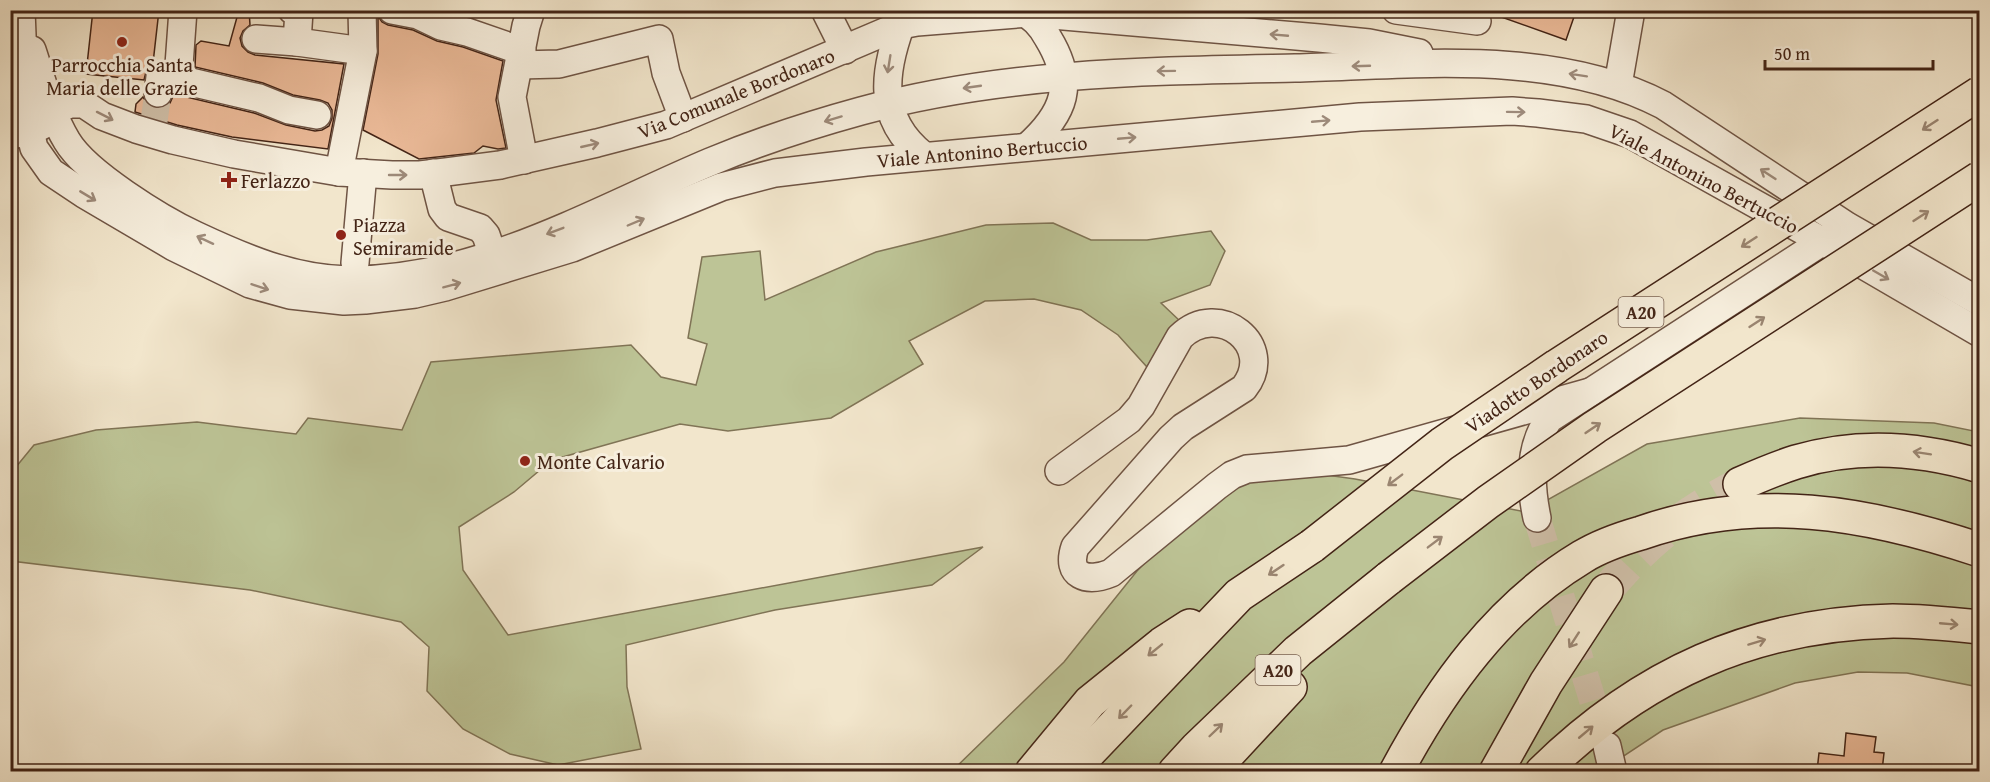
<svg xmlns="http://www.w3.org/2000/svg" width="1990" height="782" font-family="'Gentium Book Plus',serif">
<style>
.green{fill:#bdc496;stroke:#807456;stroke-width:1.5}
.building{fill:#eab997;stroke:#432416;stroke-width:1.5}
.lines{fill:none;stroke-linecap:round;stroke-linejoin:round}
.minor-tunnel{stroke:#cfbfa8;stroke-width:27;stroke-dasharray:27 14;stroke-linecap:butt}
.highway-tunnel{stroke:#cfbfa8;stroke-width:33;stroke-dasharray:33 16;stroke-linecap:butt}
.minor-casing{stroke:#6f5444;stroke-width:30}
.highway-casing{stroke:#432416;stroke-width:36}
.minor{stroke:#f7efde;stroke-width:27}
.highway{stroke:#f2e6cc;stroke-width:33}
.highway-bridge-casing{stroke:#432416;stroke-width:36;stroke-linecap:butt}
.highway-bridge{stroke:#f2e6cc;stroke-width:33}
.oneway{stroke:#9d8a7a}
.oneway2{stroke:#9a8571}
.poi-dot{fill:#8f2418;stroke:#f7efde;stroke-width:2}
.labels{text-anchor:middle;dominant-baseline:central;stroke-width:6;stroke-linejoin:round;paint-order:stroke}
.shield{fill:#f7efde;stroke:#796152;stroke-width:1.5}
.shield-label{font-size:18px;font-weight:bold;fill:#432416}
.poi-label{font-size:20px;fill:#432416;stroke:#f7efde;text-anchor:start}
.street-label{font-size:20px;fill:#432416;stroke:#f7efde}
</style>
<rect width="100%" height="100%" fill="#f2e6cc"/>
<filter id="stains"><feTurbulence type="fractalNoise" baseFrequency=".00333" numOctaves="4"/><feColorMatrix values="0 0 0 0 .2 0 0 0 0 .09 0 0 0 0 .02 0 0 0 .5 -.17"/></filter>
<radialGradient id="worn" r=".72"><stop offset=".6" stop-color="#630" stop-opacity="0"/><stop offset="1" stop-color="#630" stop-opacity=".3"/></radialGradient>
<g class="green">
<polygon points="1053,223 1091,240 1147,240 1211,231 1225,251 1210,285 1161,303 1180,321 1147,367 1118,335 1081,310 1034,299 985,301 909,341 923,364 831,418 728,431 680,424 552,460 514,492 459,527 463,570 508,635 983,547 932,585 775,610 626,645 627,687 641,749 558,765 510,754 463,729 427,691 429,647 401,622 250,590 11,561 11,473 34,445 96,430 197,422 296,434 308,418 402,430 431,362 631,345 661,377 696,385 707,344 688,338 702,257 760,251 765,300 876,252 986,225"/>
<polygon points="1800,418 1934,423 1979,432 1979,687 1907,673 1858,672 1795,683 1663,730 1601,771 951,772 1064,662 1137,571 1197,509 1254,476 1312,473 1355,479 1526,512 1647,444"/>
</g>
<g class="building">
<polygon points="93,10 159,10 153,63 147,68 144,80 86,74"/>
<polygon points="239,10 249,10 250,25 243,31 240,38 242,46 248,52 255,55 344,64 328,149 232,137 177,125 135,112 136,104 143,97 148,105 157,109 164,108 170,103 174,94 254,113 286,125 315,131 322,130 329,126 332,118 332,110 328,103 320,100 293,95 263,83 195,67 196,45 201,41 229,46"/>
<polygon points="1490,10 1566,10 1575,14 1566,40 1490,13"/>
<polygon points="378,16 382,22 388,25 413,30 437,41 463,47 503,61 496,100 506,148 498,149 483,146 474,153 419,159 363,130 378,54"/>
<polygon points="1846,733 1876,737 1874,752 1884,753 1882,771 1817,771 1819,753 1844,756"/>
</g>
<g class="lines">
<g class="minor-tunnel">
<polyline points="153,128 158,93"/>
<polyline points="1537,518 1605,741"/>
</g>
<path class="highway-tunnel" d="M1606,591C1647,542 1683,513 1740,484"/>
<defs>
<g id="minor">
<polyline points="21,10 25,110 34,148 51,172 84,194 174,247 250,284 290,295 344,301 365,300 415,294 445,287 572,248 721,187 775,173 866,162 1360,117 1512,111 1538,113 1586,119 1630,134 1822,241 1980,333"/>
<polyline points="292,10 299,11 297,42"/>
<polyline points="392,10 418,15 441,26 467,32 522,51"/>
<polyline points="825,10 845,50"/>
<polyline points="1396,10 1477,21"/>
<path d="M1019,11C1033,15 1041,25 1048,38C1076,84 1065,113 1027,147"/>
<path d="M905,14C884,67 874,117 924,156"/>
<polyline points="256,39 297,42 363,51"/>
<path d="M32,50C42,80 50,113 67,141C86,173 161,219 195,235C244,258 293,279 348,280C477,281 594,211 710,162C758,142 810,125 861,111C1003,72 1150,71 1295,68C1413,65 1554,48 1663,105L1847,226L1980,302"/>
<polyline points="519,65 559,64 659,39 666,73 683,118"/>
<polyline points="178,79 259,98 289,110 317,115"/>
<polyline points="1618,85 1631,10"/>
<polyline points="158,93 160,77 178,79 183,10"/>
<polyline points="10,135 29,132 43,125 62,107 70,104 84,104 102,116 136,129 173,140 234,154 339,172 392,175 420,175 446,172 500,165 597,143 666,125 901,25 917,22 1029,13 1319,38 1369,43 1419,53"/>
<polyline points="524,160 512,97 526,26 531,10"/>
<polyline points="339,172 363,51 362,10"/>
<polyline points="433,173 442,209 448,217 480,228 486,235 492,253"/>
<polyline points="355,263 363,173"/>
<path d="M1059,471L1129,420L1141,406L1180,337C1219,299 1277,346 1244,388L1183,427L1171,438L1075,547C1065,576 1087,583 1111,573L1217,486L1232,475L1247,469L1349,460L1590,392"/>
<path d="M1537,518C1530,485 1528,448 1549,419L1834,234"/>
<polyline points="1607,746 1613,772"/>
</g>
<g id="highway">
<path d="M1740,484C1758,476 1777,468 1796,462C1856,444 1920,448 1980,466"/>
<polyline points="1032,772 1090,702 1162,644 1190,626"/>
<polyline points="1070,772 1239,595 1312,546"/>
<polyline points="1175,772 1197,748 1298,651 1389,578"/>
<polyline points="1211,772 1290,687"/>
<path d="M1396,772C1441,688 1499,607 1582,557C1600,546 1620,539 1641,533C1756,493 1866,512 1980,550"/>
<polyline points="1496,772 1546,683 1606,591"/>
<path d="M1542,772C1642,674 1753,624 1893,621C1922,621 1951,624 1980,627"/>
</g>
</defs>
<use href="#minor" class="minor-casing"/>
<use href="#highway" class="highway-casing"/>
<use href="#minor" class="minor"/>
<use href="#highway" class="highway"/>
<defs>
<g id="highway-bridge">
<polyline points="1312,546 1442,444 1557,366 1980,93"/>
<polyline points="1389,578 1488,502 1595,427 1980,178"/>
</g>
</defs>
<use href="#highway-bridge" class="highway-bridge-casing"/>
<use href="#highway-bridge" class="highway-bridge"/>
</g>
<defs><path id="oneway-shaft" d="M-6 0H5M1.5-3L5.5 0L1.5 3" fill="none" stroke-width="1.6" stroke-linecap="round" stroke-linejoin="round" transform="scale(1.5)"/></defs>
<g class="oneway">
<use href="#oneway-shaft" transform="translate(1279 35) rotate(-175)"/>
<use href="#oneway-shaft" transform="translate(889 64) rotate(99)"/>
<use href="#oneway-shaft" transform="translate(1361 66) rotate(178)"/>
<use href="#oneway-shaft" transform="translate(1166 71) rotate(179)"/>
<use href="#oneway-shaft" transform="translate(1578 75) rotate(-171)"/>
<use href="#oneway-shaft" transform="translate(972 87) rotate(172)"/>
<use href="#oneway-shaft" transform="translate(1516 112) rotate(1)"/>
<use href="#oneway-shaft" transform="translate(105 116) rotate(27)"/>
<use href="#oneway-shaft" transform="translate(833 119) rotate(163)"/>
<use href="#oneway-shaft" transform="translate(1321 121) rotate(-5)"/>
<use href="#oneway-shaft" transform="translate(1127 138) rotate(-5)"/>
<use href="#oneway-shaft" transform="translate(590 145) rotate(-13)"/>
<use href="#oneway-shaft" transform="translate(1768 174) rotate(-147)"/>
<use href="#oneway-shaft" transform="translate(398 175)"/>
<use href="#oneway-shaft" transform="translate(88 196) rotate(31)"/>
<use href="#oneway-shaft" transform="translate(636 222) rotate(-23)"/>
<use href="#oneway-shaft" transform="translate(555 231) rotate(159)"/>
<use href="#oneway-shaft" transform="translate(205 240) rotate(-155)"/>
<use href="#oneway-shaft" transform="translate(1881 275) rotate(30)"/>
<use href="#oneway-shaft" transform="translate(452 285) rotate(-15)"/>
<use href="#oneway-shaft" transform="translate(260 287) rotate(18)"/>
</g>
<g class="oneway2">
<use href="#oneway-shaft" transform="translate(1930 125) rotate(147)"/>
<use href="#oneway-shaft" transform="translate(1921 216) rotate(-33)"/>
<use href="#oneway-shaft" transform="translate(1749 242) rotate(147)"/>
<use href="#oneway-shaft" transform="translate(1757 322) rotate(-33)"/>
<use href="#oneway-shaft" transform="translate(1593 428) rotate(-34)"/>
<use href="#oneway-shaft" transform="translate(1922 453) rotate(-171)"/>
<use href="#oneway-shaft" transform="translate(1395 480) rotate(143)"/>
<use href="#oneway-shaft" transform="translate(1435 542) rotate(-37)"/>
<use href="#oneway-shaft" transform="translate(1276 570) rotate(146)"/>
<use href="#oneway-shaft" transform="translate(1949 624) rotate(5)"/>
<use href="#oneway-shaft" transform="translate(1574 640) rotate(123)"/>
<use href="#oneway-shaft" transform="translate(1757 642) rotate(-17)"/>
<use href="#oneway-shaft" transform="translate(1155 650) rotate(141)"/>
<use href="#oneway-shaft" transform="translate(1125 712) rotate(134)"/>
<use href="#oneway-shaft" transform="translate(1216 730) rotate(-44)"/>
<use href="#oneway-shaft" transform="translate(1586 732) rotate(-40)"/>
</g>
<g class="poi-dot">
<circle cx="122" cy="42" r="6"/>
<path d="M226 171h6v6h6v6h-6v6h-6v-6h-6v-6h6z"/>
<circle cx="341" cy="235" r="6"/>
<circle cx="525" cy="461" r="6"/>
</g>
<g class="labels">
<g class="shield">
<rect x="1618.5" y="297" width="45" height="30" rx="4.5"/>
<rect x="1255.5" y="655" width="45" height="30" rx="4.5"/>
</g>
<g class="shield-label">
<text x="1641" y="312">A20</text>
<text x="1278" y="670">A20</text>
</g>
<g class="poi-label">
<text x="122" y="64" text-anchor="middle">Parrocchia Santa<tspan x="122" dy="23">Maria delle Grazie</tspan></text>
<text x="241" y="180">Ferlazzo</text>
<text x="353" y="224">Piazza<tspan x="353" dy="23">Semiramide</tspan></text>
<text x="537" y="461">Monte Calvario</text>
</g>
<g class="street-label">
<text transform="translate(736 93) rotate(-22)">Via Comunale Bordonaro</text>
<text transform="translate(982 151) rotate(-5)">Viale Antonino Bertuccio</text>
<text transform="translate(1704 178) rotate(28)">Viale Antonino Bertuccio</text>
<text transform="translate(1536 381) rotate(-34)">Viadotto Bordonaro</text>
</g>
</g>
<rect width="1990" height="782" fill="none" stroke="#f2e6cc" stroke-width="36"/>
<rect x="12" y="12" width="1966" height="758" fill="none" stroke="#432416" stroke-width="3"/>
<rect x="18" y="18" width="1954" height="746" fill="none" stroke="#432416" stroke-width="1.5"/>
<path d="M1765 60v9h168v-9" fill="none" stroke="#432416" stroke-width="3"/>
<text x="1774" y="60" font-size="18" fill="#432416" stroke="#f7efde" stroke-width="4.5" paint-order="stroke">50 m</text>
<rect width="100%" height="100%" filter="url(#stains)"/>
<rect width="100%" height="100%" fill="url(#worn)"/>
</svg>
